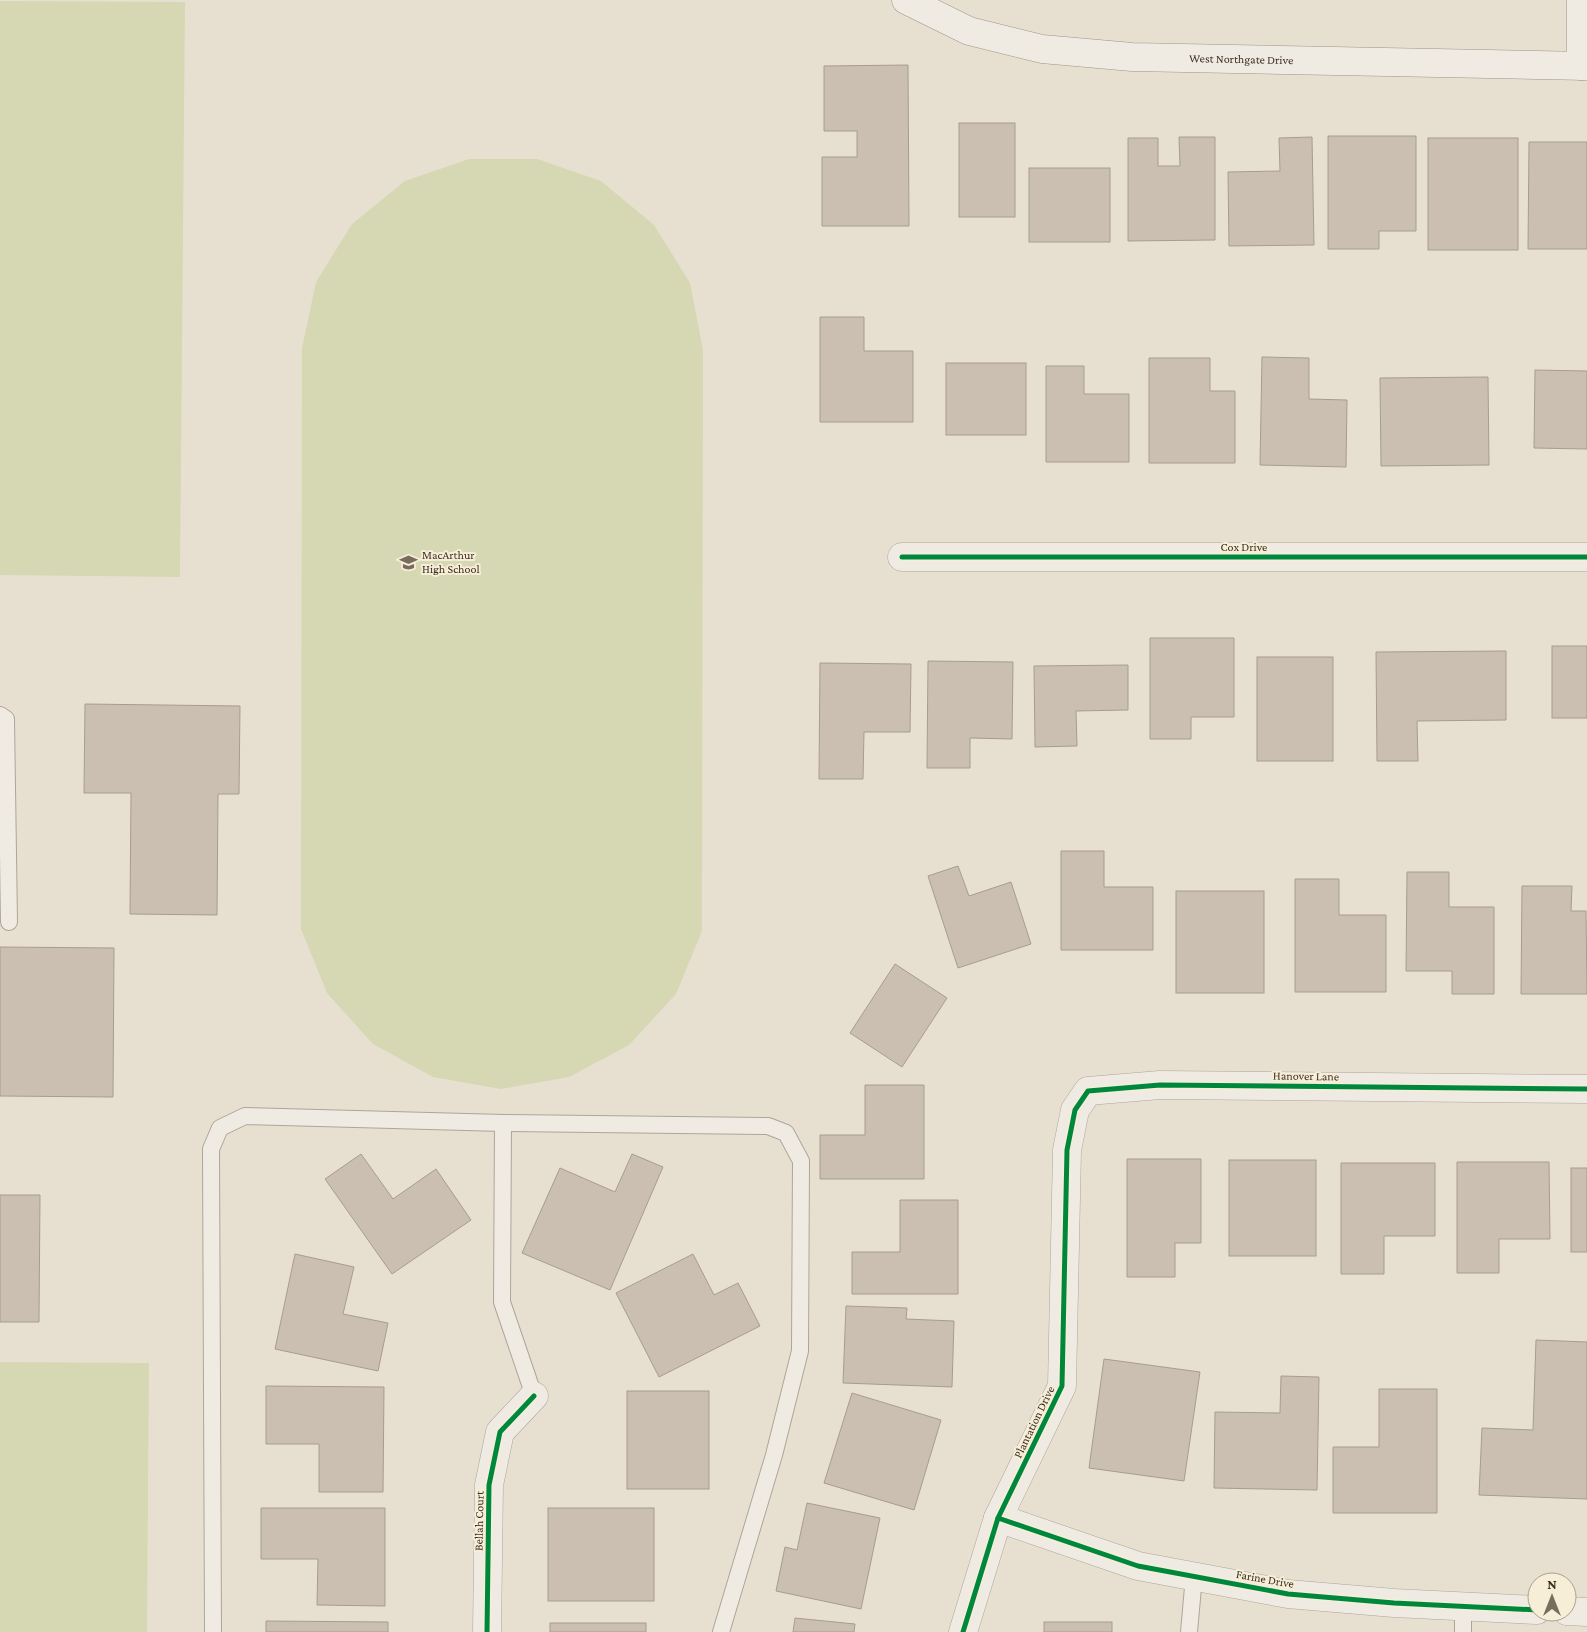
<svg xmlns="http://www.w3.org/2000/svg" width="1587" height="1632" font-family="'Crimson Pro',serif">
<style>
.green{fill:#d6d7b3}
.building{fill:#cbbfb2;stroke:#a89c90}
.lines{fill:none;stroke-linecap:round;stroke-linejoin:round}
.service-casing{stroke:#ada599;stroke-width:18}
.minor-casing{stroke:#ada599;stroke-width:29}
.secondary-casing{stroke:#9c958a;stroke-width:29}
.service{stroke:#efebe3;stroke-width:16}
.minor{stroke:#efebe3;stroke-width:28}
.secondary{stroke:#efebe3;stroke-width:28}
.cycleway-casing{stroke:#f7eed8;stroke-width:8}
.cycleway{stroke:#00873e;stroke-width:5}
.labels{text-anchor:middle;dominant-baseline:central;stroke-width:4;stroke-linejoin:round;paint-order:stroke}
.street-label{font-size:12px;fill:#3d2e20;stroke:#f7eed8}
.poi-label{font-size:12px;fill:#3d2e20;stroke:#f7eed8;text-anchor:start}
</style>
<rect width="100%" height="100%" fill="#e7e0d1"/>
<g class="green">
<polygon points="0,1 185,2 180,577 0,575"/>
<polygon points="469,159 537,159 601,181 654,225 690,283 703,350 702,931 676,994 629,1045 569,1077 501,1089 433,1077 373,1044 327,993 301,929 302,348 316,282 352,224 405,181"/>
<polygon points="0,1362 149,1363 147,1632 0,1632"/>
</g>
<g class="building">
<polygon points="908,65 909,226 822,226 822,157 857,157 857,131 824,131 824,66"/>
<rect x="959" y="123" width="56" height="94"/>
<polygon points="1328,136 1416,136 1416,231 1379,231 1379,249 1328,249"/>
<polygon points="1179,137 1215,137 1215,240 1128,241 1128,138 1158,138 1158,166 1180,166"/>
<polygon points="1312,137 1314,245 1229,246 1228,172 1280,171 1279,138"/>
<rect x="1428" y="138" width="90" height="112"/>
<polygon points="1529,142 1587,142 1587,249 1528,249"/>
<rect x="1029" y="168" width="81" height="74"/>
<polygon points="820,317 864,317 864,351 913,351 913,422 820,422"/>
<polygon points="1262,357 1309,358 1309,399 1347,400 1346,467 1260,465"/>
<polygon points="1149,358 1210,358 1210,391 1235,391 1235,463 1149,463"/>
<rect x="946" y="363" width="80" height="72"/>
<polygon points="1046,366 1084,366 1084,394 1129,394 1129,462 1046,462"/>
<polygon points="1535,370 1587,371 1587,449 1534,448"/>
<polygon points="1488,377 1489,465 1381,466 1380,378"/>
<polygon points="1150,638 1234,638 1234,717 1191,717 1191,739 1150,739"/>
<rect x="1552" y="646" width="35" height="72"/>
<polygon points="1506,651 1506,720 1417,721 1418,761 1377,761 1376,652"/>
<rect x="1257" y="657" width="76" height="104"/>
<polygon points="928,661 1013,662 1012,739 970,738 970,768 927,768"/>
<polygon points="820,663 911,664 910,732 864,732 863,779 819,779"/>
<polygon points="1128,665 1128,710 1076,711 1077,746 1035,747 1034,666"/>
<polygon points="85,704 240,706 239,794 218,794 217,915 130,914 131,793 84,793"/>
<polygon points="1061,851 1104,851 1104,887 1153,887 1153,950 1061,950"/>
<polygon points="958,866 969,896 1011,882 1031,944 958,968 928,876"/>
<polygon points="1407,872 1449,872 1449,907 1494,907 1494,994 1452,994 1452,971 1406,971"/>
<polygon points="1295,879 1339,879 1339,915 1386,915 1386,992 1295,992"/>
<polygon points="1522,886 1572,886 1571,911 1586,911 1587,994 1521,994"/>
<rect x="1176" y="891" width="88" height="102"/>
<polygon points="0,947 114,948 113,1097 0,1096"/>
<polygon points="895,964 947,998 902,1067 850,1033"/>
<polygon points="865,1085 924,1085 924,1179 820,1179 820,1135 865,1135"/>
<polygon points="361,1154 393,1199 436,1169 471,1220 392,1274 325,1179"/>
<polygon points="632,1154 663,1167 610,1290 522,1253 560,1168 615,1192"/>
<polygon points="1127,1159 1201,1159 1201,1243 1175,1243 1175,1277 1127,1277"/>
<rect x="1229" y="1160" width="87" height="96"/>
<polygon points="1457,1162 1549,1162 1550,1239 1499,1239 1499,1273 1457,1273"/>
<polygon points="1341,1163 1435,1163 1435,1236 1384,1236 1384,1274 1341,1274"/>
<rect x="1571" y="1168" width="16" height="84"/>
<polygon points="0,1195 40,1195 39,1322 0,1322"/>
<polygon points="900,1200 958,1200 958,1294 852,1294 852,1252 900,1252"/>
<polygon points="295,1254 354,1267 343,1314 388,1323 378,1371 275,1349"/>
<polygon points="693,1254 714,1295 738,1283 760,1326 659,1377 616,1293"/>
<polygon points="846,1306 907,1308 906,1319 954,1321 952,1387 843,1383"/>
<polygon points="1536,1340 1587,1342 1587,1499 1479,1495 1482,1428 1533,1430"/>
<polygon points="1104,1359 1200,1372 1184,1481 1089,1468"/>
<polygon points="1281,1376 1319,1377 1317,1490 1214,1488 1215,1412 1280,1413"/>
<polygon points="266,1386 384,1387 383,1492 319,1492 319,1444 266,1444"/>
<polygon points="1379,1389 1437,1389 1437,1513 1333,1513 1333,1447 1379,1447"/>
<rect x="627" y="1391" width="82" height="98"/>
<polygon points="852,1393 941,1420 914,1510 824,1483"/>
<polygon points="807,1503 880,1518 861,1609 776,1591 785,1547 797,1550"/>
<polygon points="261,1508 385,1508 385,1606 317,1605 318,1559 261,1559"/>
<rect x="548" y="1508" width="106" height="93"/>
<polygon points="795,1618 855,1624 854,1632 793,1632"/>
<polygon points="266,1621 388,1622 388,1632 266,1632"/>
<rect x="1044" y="1622" width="68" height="10"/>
<rect x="550" y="1623" width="96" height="9"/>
</g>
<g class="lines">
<defs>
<g id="service">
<polyline points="0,715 6,719 9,922"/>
<polyline points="503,1123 502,1302 534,1396"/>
<polyline points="213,1632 211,1149 220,1128 245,1116 503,1123 768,1126 786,1133 801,1161 800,1351 774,1455 721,1632"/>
<polyline points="1189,1632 1194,1576"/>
<polyline points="1463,1632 1463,1606"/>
</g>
<g id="minor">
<polyline points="902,557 1587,557"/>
<polyline points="998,1518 1138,1566 1288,1594 1394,1603 1537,1610"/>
<polyline points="1567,1611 1587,1612"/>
<polyline points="487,1632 489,1485 500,1432 534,1396"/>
<polyline points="963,1632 998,1518 1062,1386 1067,1150 1075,1110 1088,1091 1160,1085 1587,1089"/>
</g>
<g id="secondary">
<path id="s1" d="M906,0L969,31L1042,49L1132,57L1587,66"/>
<polyline points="1581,0 1581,66"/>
</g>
</defs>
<use href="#service" class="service-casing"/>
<use href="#minor" class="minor-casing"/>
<use href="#secondary" class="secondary-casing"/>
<use href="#service" class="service"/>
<use href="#minor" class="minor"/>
<use href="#secondary" class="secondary"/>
<defs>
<g id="cycleway">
<polyline points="902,557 1587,557"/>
<polyline points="998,1518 1138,1566 1288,1594 1394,1603 1537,1610"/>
<polyline points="487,1632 489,1485 500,1432 534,1396"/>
<polyline points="963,1632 998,1518 1062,1386 1067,1150 1075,1110 1088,1091 1160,1085 1587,1089"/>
</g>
</defs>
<use href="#cycleway" class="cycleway-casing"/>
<use href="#cycleway" class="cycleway"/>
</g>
<defs>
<symbol id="school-bare" viewBox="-9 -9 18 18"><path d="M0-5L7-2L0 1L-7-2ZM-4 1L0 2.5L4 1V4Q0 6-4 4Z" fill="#786c5e" stroke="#f7eed8" stroke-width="2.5" paint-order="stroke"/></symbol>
</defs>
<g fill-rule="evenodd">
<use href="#school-bare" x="396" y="550" width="25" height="25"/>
</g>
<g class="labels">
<g class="street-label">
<text stroke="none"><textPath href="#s1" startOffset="345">West Northgate Drive</textPath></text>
<text x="1244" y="547">Cox Drive</text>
<text transform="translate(1306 1076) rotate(1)">Hanover Lane</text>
<text transform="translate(1034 1422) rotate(-64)">Plantation Drive</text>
<text transform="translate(479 1521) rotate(-89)">Bellah Court</text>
<text transform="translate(1265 1579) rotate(10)">Farine Drive</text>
</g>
<g class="poi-label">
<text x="422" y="555">MacArthur<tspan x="422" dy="14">High School</tspan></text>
</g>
</g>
<g transform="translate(1552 1597)"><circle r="24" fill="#f7eed8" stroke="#ada18e"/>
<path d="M0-4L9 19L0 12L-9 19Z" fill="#786c5e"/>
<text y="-8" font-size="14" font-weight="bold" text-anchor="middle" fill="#3d2e20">N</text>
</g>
</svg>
